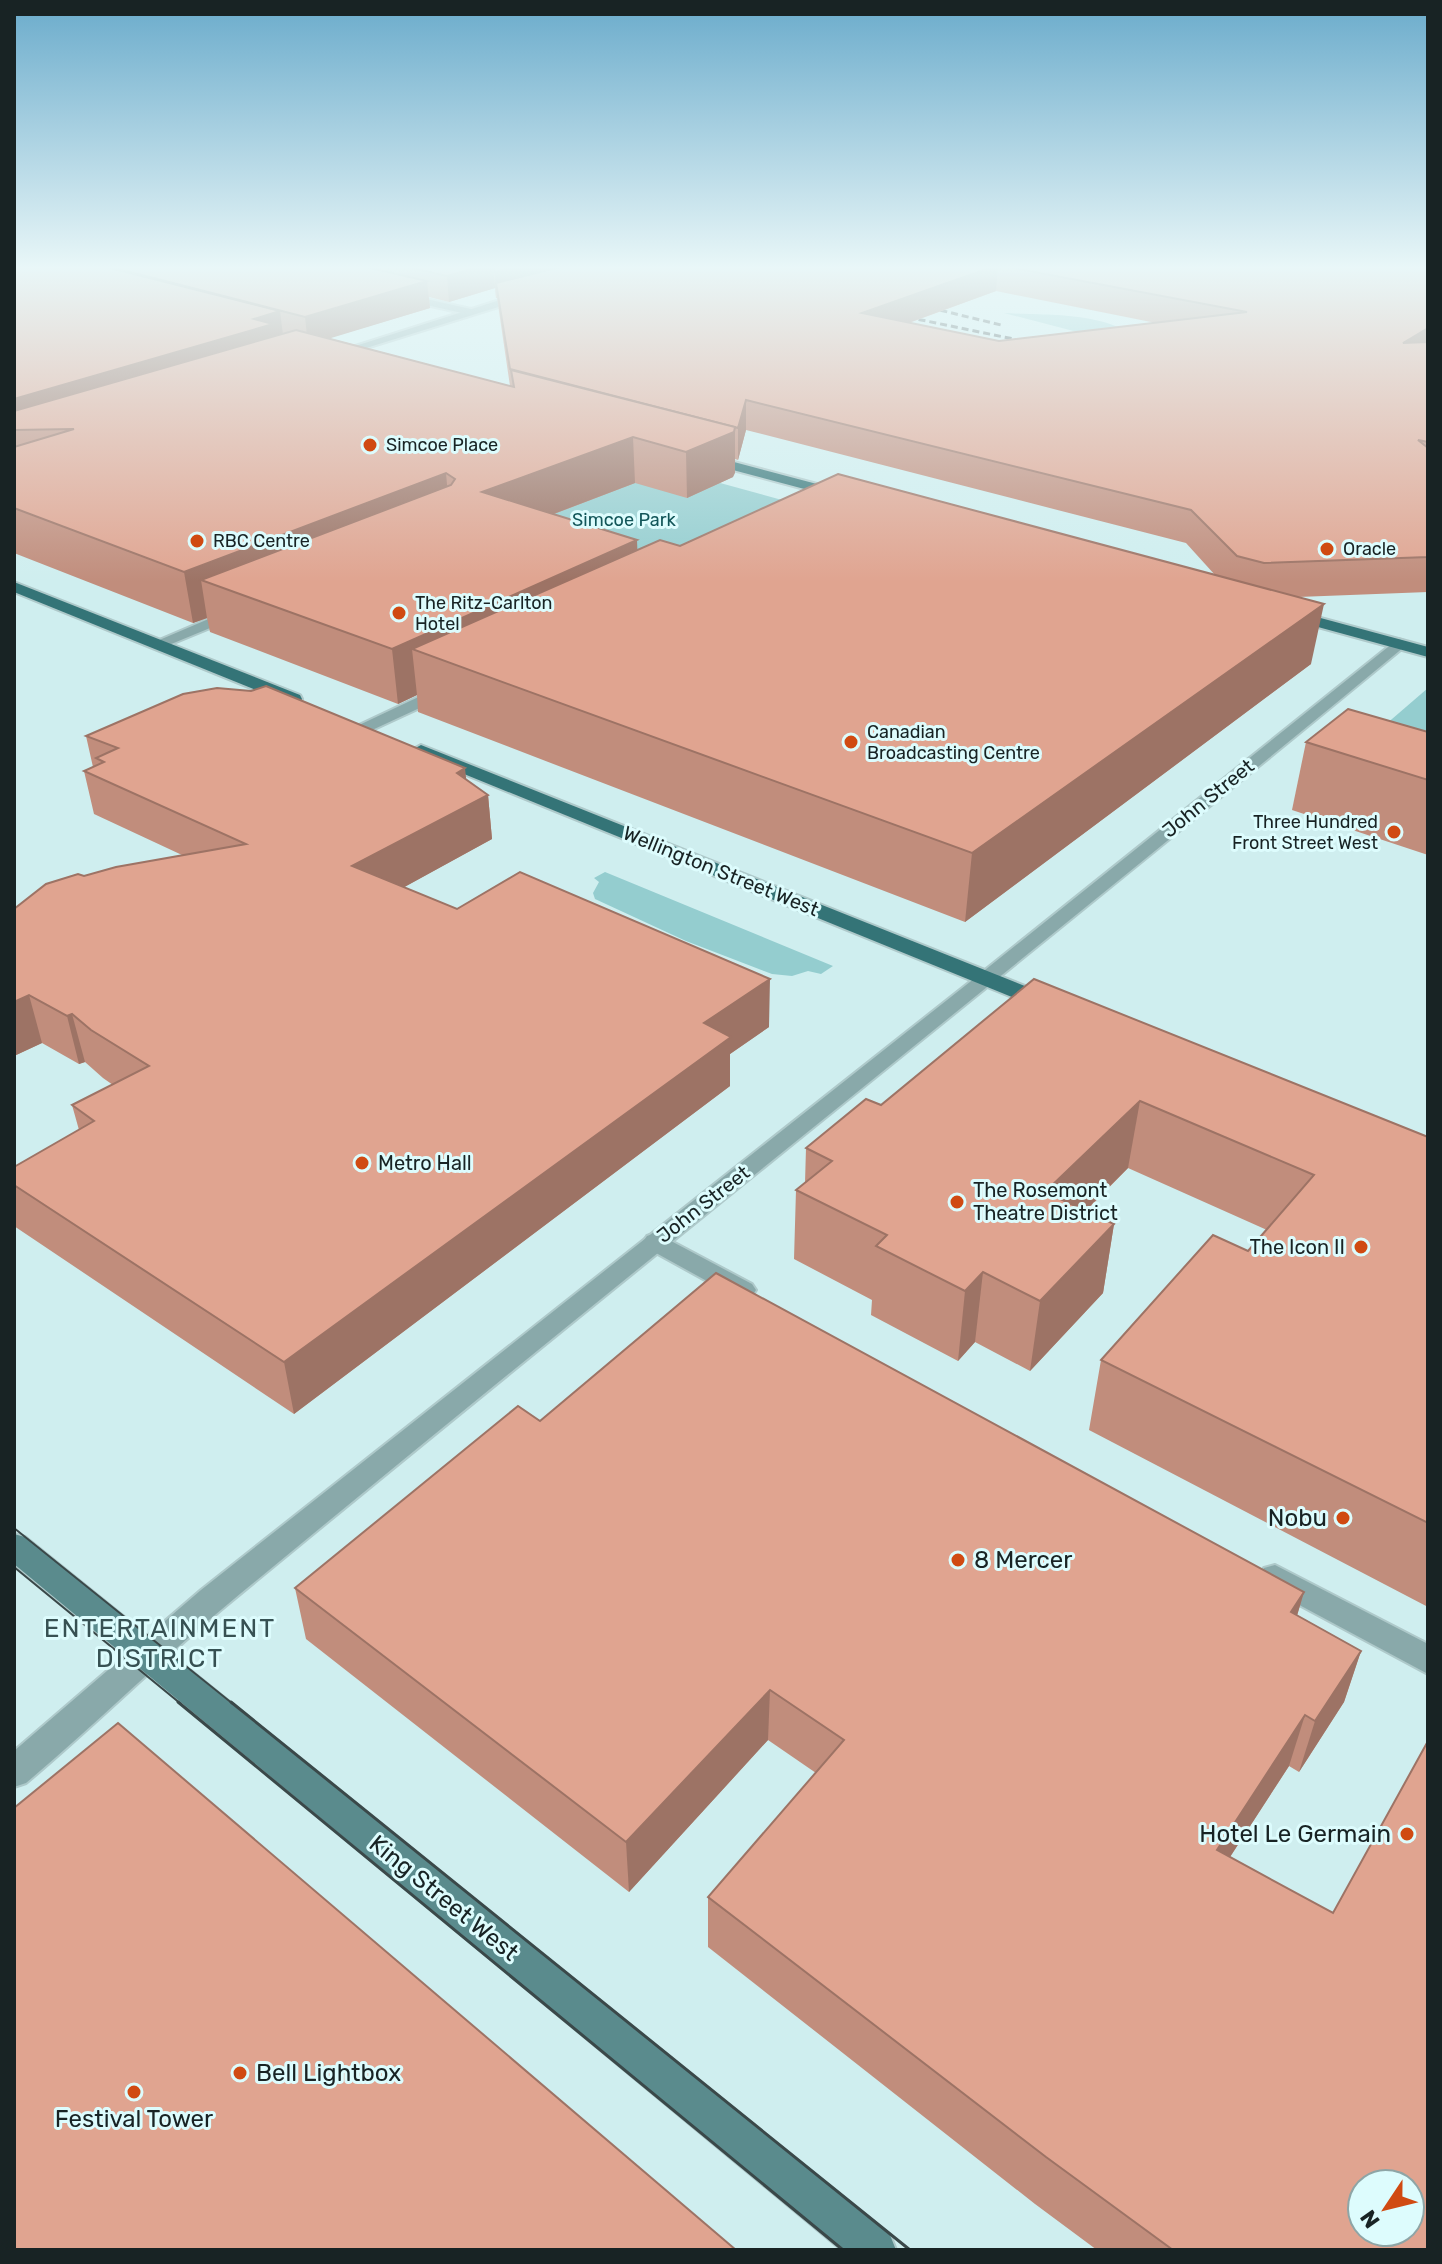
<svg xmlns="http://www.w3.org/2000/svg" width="1442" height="2264" font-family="Rubik,sans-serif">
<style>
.green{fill:#94cdcf}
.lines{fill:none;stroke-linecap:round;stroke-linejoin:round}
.pedestrian-casing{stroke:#aec9ca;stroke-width:4}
.minor-casing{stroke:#aec9ca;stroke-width:4}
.tertiary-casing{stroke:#aec9ca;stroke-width:4}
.secondary-casing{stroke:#aec9ca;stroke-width:4}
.primary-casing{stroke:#aec9ca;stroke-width:4}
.pedestrian{fill:#89a9aa;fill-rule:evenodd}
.minor{fill:#89a9aa;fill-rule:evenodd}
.tertiary{fill:#89a9aa;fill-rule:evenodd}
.secondary{fill:#5a8b8d;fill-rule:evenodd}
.primary{fill:#347477;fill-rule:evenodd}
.tram-far1{stroke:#3a4849;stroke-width:2}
.tram{stroke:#3a4849;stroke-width:3}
.rail{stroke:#3a4849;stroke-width:3;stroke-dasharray:7 4;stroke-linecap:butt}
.wall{fill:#c18d7c;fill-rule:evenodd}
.shaded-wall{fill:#9d7365}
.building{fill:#e0a490;stroke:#9d7365;stroke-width:2;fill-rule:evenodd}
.poi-dot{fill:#d04a12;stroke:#ddfcfd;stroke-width:3}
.labels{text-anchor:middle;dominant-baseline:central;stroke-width:6;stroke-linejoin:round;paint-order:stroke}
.far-poi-label{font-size:18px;fill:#182324;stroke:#ddfcfd;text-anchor:start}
.far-park-label{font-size:18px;fill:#125659;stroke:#ddfcfd}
.street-label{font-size:20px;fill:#182324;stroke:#ddfcfd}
.poi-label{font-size:20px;fill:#182324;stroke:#ddfcfd;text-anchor:start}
.near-poi-label{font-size:24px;fill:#182324;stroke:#ddfcfd;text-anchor:end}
.near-street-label{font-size:24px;fill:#182324;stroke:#ddfcfd}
.near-neighbourhood-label{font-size:26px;letter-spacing:2px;fill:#375153;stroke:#ddfcfd}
</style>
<rect width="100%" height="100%" fill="#cfeeef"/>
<g class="green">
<path d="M1004,313C1051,316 1119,310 1150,351Z"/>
<polygon points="596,449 851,519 691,599 443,507"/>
<polygon points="1428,688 1428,798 1334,769"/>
<polygon points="605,872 833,966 821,974 808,971 792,976 772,974 686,941 595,899 593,893 599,882 594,878"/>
</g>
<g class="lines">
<defs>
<g id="pedestrian">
<polygon points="239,606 247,611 244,614 164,647 150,644"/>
<polygon points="446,684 454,689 452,693 370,731 358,731 355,727"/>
</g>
<g id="minor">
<polygon points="399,293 471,309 476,312 471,315 395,298"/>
<polygon points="656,1233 752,1284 756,1290 752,1296 734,1296 647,1248 643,1242 647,1236"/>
<polygon points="1275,1565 1428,1644 1428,1674 1264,1586 1259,1577 1264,1568"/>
</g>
<g id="tertiary">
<polygon points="528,295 532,300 508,304 334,358 324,356 503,299"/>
<path d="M1398,639L1404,641V647C1014,969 617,1282 228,1604C159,1661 95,1725 26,1783L14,1787V1751L201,1590L980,974Z"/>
</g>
<polygon id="secondary" points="14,1534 25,1537 890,2235 896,2250 842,2250 14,1564"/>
<g id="primary">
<polygon points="704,454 847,492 849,495 842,499 699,461 699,455"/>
<polygon points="14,582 300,695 302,699 300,703 288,703 14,592"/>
<polygon points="1291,610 1428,647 1428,657 1285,618 1283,615"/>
<polygon points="421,745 1055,998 1058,1003 1047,1010 1039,1008 415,754 412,750"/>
</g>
</defs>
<use href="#pedestrian" class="pedestrian-casing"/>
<use href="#minor" class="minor-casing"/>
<use href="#tertiary" class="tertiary-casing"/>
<use href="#secondary" class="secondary-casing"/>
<use href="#primary" class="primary-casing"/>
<use href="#pedestrian" class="pedestrian"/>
<use href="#minor" class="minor"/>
<use href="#tertiary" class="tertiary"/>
<use href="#secondary" class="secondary"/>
<use href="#primary" class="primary"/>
<g class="tram-far1">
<polyline points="14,1528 233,1704"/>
<polyline points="14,1567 181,1704"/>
</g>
<g class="tram">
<polyline points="178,1702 843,2250"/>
<polyline points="231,1702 910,2250"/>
</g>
<g class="rail">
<polyline points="919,305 1001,325"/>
<polyline points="897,315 1038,344"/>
</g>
</g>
<g class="wall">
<path d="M14,265H1428V592L1298,597L1311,664L965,922L418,712L417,695L398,704L210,632L207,618L193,623L14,553ZM495,288L496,298H497L510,386L329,338L430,308L429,297L449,302ZM996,291L1156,323L999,341L909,323ZM746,430L1186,543L1215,575L680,546L637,550V540L554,514L635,483L687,498L733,477L735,459L738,460Z"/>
<polygon points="1428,732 1428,855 1292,810 1306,742"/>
<polygon points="86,736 466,780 488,795 492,839 404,887 457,909 769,1027 730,1054 730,1086 294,1414 14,1226 14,1167 79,1130 72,1105 113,1085 103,1078 85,1062 79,1064 42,1043 14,1056 14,909 84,876 182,855 94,814 84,771 93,767"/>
<polygon points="1034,979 1428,1137 1428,1607 1089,1430 1101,1360 1248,1251 1267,1230 1128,1168 1086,1211 1114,1224 1103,1293 1030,1371 975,1342 958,1361 871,1315 872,1300 794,1259 796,1190 805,1183 806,1148 881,1105"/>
<polygon points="540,1421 1304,1592 1297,1615 1361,1651 1344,1702 1299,1772 1289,1766 1230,1857 1428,2250 1097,2250 1035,2204 708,1947 708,1897 816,1773 768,1740 629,1892 306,1639 295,1588"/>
</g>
<g class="shaded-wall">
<polygon points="485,265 493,265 495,288 449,302 447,276"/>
<polygon points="521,265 572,265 496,283 496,298 495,272"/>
<polygon points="998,265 996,291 861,340 862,313"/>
<polygon points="427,281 430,308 308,345 305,317"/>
<polygon points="280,311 285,351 14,430 14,399 254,319"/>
<polygon points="1428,328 1428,352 1403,343"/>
<polygon points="746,400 746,430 738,460 738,428"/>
<polygon points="735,427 735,473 733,477 687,498 686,452"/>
<polygon points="633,437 635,483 485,540 482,492"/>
<polygon points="446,473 450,520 201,580 207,618 193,623 184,572"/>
<polygon points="637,540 639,590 412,649 417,695 398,704 392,649"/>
<polygon points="1324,604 1311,664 965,922 972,853"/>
<polygon points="465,768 469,805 488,795 492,839 359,912 352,866 457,773"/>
<polygon points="770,979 769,1027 730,1054 730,1086 294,1414 284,1362 704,1023"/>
<polygon points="29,995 42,1043 14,1056 14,1002"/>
<polygon points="72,1014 85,1062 79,1064 67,1016"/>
<polygon points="1140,1101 1128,1168 1036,1260 1045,1192"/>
<polygon points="1114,1224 1103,1293 1030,1371 1040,1301"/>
<polygon points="983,1272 975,1342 958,1361 965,1291"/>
<polygon points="1304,1592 1289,1643 1291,1612"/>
<polygon points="1361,1651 1344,1702 1299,1772 1315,1721"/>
<polygon points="770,1690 768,1740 629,1892 626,1842"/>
<polygon points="1305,1715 1289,1766 1202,1900 1217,1850"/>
</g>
<g class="building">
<polygon points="14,265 98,265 280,311 254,319 273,324 14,399"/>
<polygon points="103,265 357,265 427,281 305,317"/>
<polygon points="400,265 485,265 447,276"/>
<polygon points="494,265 521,265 495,272"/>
<polygon points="569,265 998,265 862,313 999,341 1247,312 998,265 1428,265 1428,328 1403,343 1428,342 1428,442 1418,440 1428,448 1428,557 1264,563 1237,556 1191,510 746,400 738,428 510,369 496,283"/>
<polygon points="296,330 514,387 511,370 735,427 734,432 686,452 633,437 482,492 637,540 392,649 201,580 451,485 455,479 446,473 184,572 14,508 14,447 74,429 14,430 14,411"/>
<polygon points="838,474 1324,604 972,853 412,649 660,540 680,546"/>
<polygon points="266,686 465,768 457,773 488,795 352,866 457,909 520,872 770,979 704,1023 731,1037 284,1362 14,1185 14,1167 94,1121 72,1105 149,1066 91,1030 72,1014 67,1016 29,995 14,1002 14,909 46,884 78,874 84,876 116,867 246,844 84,771 104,762 96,758 118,748 86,736 183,694 217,688 251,691"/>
<polygon points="1348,709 1428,732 1428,780 1306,742"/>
<polygon points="1034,979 1428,1137 1428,1523 1101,1360 1213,1235 1248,1251 1314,1175 1140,1101 1045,1192 1114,1224 1040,1301 983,1272 965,1291 876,1246 887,1235 796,1190 832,1161 806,1148 866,1099 881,1105"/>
<path d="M716,1273L1304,1592L1291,1612L1361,1651L1315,1721L1305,1715L1217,1850L1333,1913L1428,1741V2250H1173L1046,2157L708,1897L844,1740L770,1690L626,1842L295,1588L518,1406L540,1421ZM1362,2184H1410V2232H1362Z"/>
<polygon points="118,1723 736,2250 14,2250 14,1808"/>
</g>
<linearGradient id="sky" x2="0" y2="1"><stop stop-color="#6aabcb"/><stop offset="0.46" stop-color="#e9f7f8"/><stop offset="1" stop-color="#e9f7f8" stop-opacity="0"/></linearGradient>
<rect width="1442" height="582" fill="url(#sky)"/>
<g class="poi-dot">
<circle cx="370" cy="445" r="8"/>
<circle cx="197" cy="541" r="8"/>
<circle cx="1327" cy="549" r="8"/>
<circle cx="399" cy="613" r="8"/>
<circle cx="851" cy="742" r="8"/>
<circle cx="1394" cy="832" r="8"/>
<circle cx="362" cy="1163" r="8"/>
<circle cx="957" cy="1202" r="8"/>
<circle cx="1361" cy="1247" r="8"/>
<circle cx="1343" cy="1518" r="8"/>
<circle cx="958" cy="1560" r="8"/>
<circle cx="1407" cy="1834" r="8"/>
<circle cx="240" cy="2073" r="8"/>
<circle cx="134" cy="2092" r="8"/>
</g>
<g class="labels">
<g class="far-poi-label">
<text x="386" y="445">Simcoe Place</text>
<text x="213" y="541">RBC Centre</text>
<text x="1343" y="549">Oracle</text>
<text x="415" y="603">The Ritz-Carlton<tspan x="415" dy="21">Hotel</tspan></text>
<text x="867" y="732">Canadian<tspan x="867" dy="21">Broadcasting Centre</tspan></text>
<text x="1378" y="822" text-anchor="end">Three Hundred<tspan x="1378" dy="21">Front Street West</tspan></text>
</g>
<g class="far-park-label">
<text x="624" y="520">Simcoe Park</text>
</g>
<g class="street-label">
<text transform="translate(1208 798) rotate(-39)">John Street</text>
<text transform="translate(721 871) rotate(22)">Wellington Street West</text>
<text transform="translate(703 1204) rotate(-38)">John Street</text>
</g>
<g class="poi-label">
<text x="378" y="1163">Metro Hall</text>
<text x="973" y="1190">The Rosemont<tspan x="973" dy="23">Theatre District</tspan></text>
<text x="1345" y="1247" text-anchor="end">The Icon II</text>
</g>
<g class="near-poi-label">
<text x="1327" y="1518">Nobu</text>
<text x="974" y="1560" text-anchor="start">8 Mercer</text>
<text x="1391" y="1834">Hotel Le Germain</text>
<text x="256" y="2073" text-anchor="start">Bell Lightbox</text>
<text x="134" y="2119" text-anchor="middle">Festival Tower</text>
</g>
<g class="near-street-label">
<text transform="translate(444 1898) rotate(39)">King Street West</text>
</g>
<g class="near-neighbourhood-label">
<text x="160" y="1628">ENTERTAINMENT<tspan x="160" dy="30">DISTRICT</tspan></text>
</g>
</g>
<rect width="1442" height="2264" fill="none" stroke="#182324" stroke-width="32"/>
<g transform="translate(1386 2208) rotate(235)"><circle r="38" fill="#ddfcfd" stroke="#8ea5a6" stroke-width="2"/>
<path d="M0-6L14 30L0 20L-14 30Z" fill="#d04a12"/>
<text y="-12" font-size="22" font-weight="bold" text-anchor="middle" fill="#182324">N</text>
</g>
</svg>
